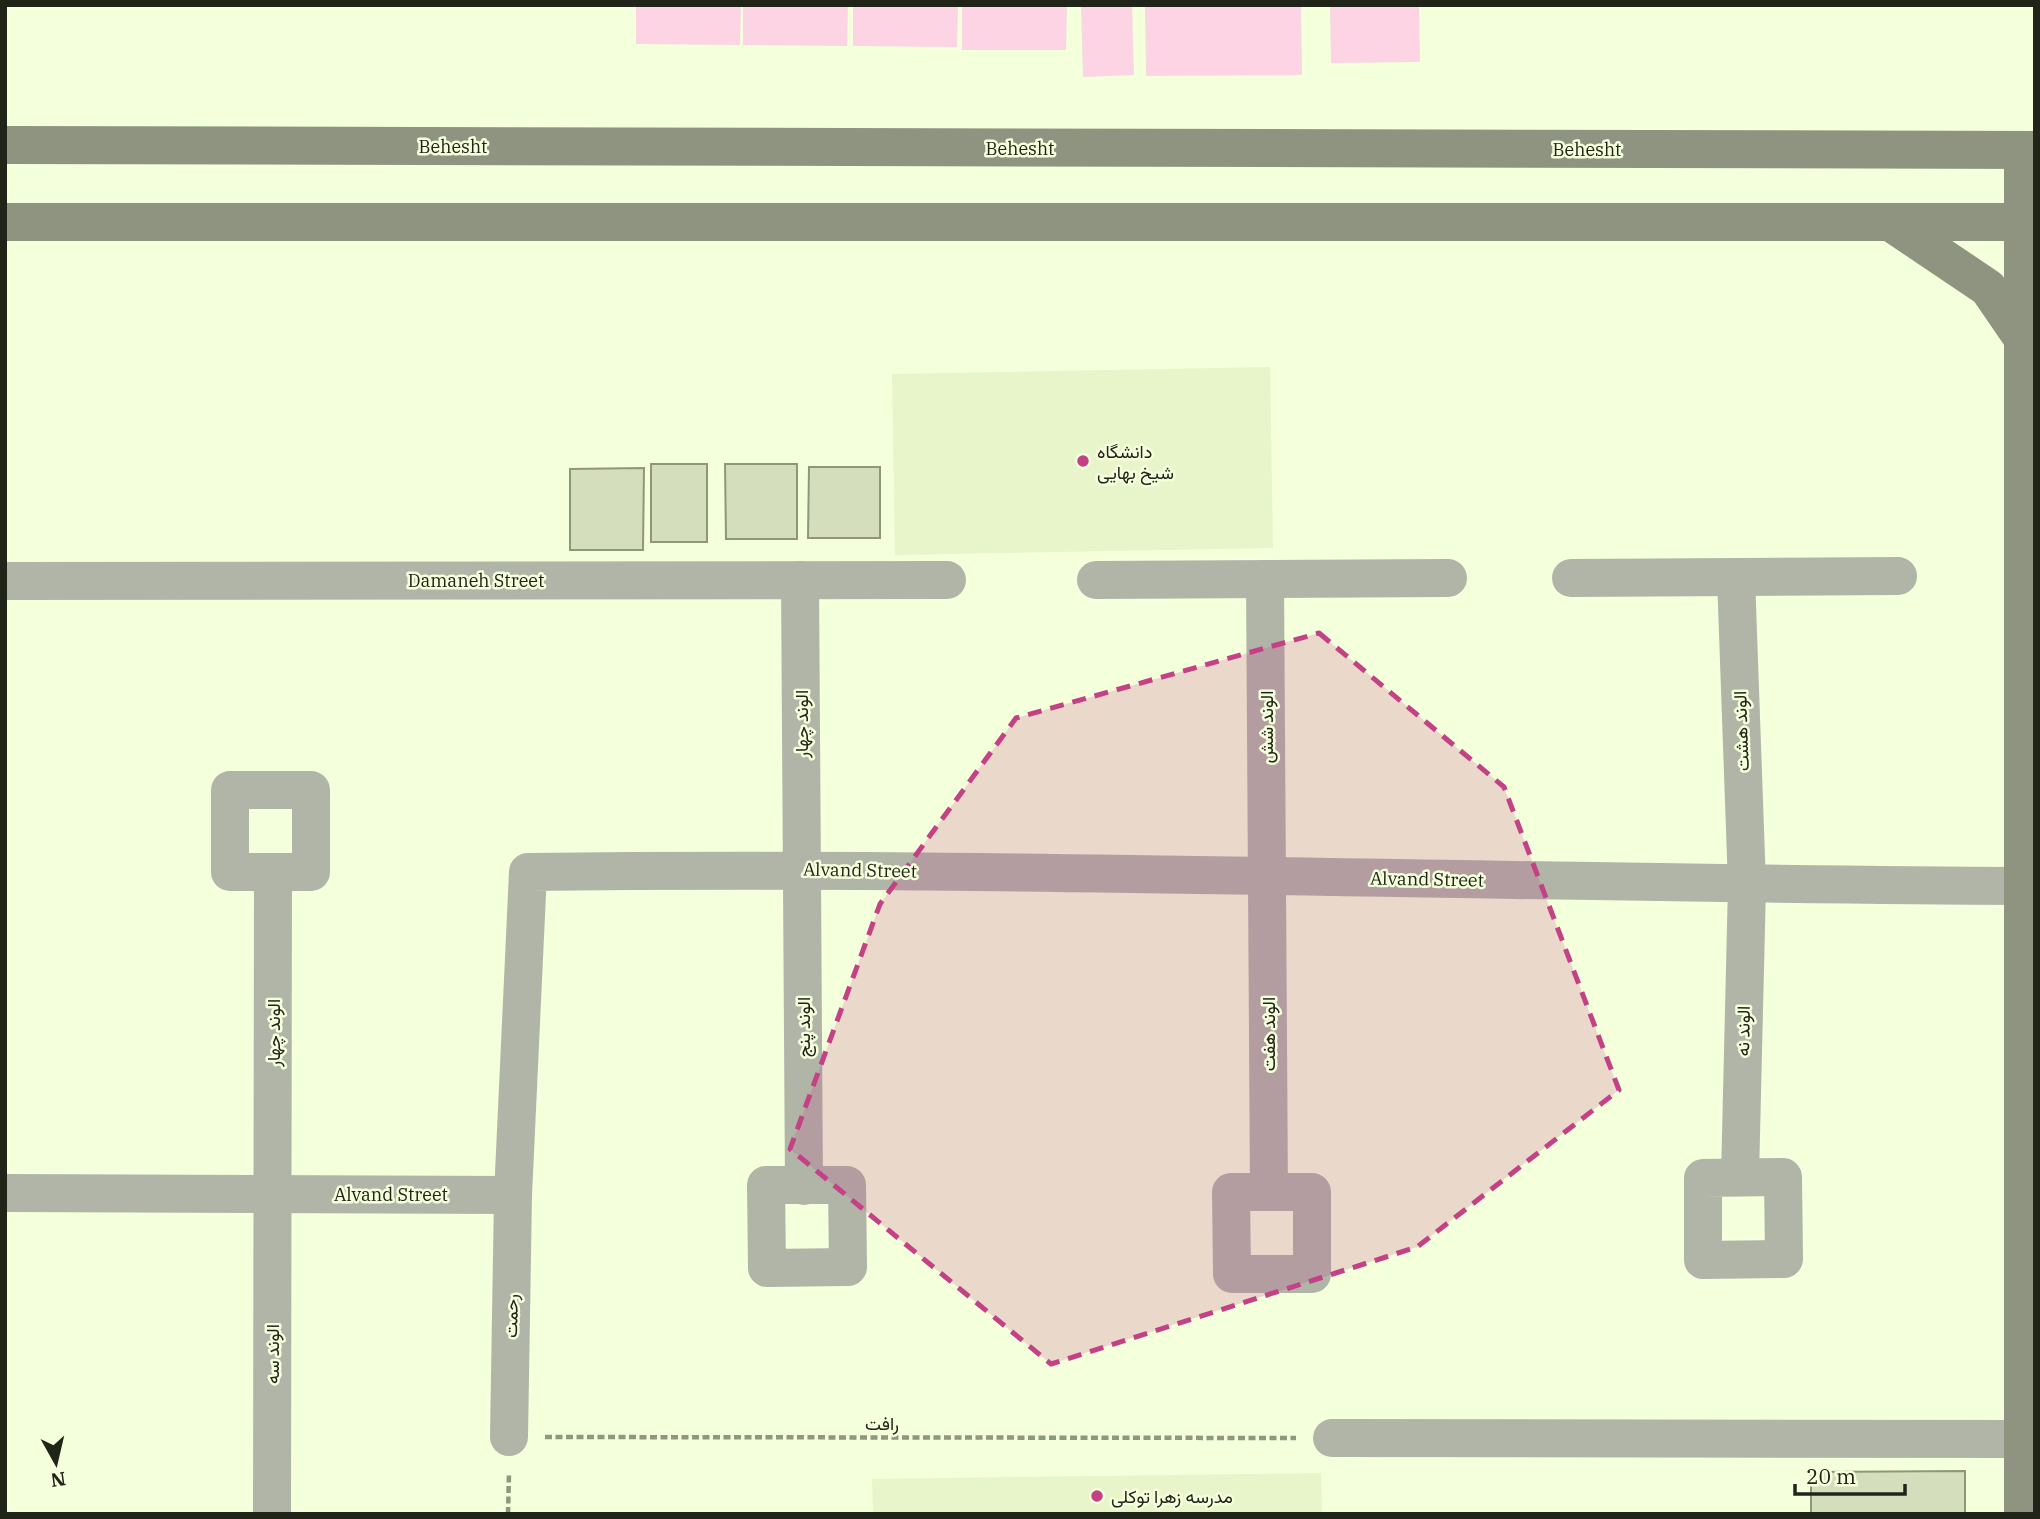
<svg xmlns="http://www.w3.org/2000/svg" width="2040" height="1519" font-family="'IBM Plex Serif',Vazirmatn,serif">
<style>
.built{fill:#e8f4ca}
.green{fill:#fcd4e4}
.building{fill:#d4debd;stroke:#8e9778;stroke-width:2}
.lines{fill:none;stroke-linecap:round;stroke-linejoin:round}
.path{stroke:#90977f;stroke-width:4.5;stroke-dasharray:7 3.5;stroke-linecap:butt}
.street{stroke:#b1b5a7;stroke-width:38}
.secondary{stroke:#8e947f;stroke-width:38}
.marked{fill:#c54185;fill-opacity:0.2;stroke:#c54185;stroke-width:5;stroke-dasharray:14 9;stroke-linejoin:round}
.poi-dot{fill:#c54185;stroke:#f4ffdc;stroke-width:2.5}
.labels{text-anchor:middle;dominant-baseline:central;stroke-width:5;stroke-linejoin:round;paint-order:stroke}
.street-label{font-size:18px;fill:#212418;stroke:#f4ffdc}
.poi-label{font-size:18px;fill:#212418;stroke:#f4ffdc;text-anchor:start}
</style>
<rect width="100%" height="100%" fill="#f4ffdc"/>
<g class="built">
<polygon points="1270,367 1273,548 895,555 892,374"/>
<polygon points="1321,1473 1322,1514 873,1514 872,1479"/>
</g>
<g class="green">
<polygon points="636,5 741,5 740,45 636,44"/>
<polygon points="743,5 848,5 847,46 743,45"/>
<polygon points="853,5 958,5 957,47 853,46"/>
<polygon points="962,5 1067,5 1066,50 962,50"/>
<polygon points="1081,5 1132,5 1134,75 1083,77"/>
<polygon points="1145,5 1301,5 1302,75 1146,76"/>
<polygon points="1330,5 1419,5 1420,62 1331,63"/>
</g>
<g class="building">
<rect x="651" y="464" width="56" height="78"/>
<polygon points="725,464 797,464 797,539 726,539"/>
<polygon points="809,467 880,467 880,538 808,538"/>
<polygon points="644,468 643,550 570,550 570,469"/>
<polygon points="1965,1471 1965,1514 1811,1514 1811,1472"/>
</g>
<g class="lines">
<g class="path">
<polyline points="545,1437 1296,1438"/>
<polyline points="508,1514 509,1473"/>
</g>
<g class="street">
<polyline points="1736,577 1747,885 1740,1177"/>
<polyline points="1571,578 1898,576"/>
<polyline points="1265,579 1269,1192"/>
<polyline points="800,580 804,1186"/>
<polyline points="1096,580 1448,578"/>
<polyline points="5,581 947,580"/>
<rect x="230" y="790" width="81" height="82"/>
<polygon points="1783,1177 1784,1259 1703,1260 1703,1178"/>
<polygon points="766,1185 847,1185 848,1267 767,1268"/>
<polygon points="1231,1192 1312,1192 1312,1274 1232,1274"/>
<path d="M5,1193L513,1195L528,872C1026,866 1524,884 2022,886"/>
<polyline points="509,1437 513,1195"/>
<polyline points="1332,1438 2023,1439"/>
<polyline points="272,1514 273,872"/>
</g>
<g class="secondary">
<polyline points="5,145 2035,150"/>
<polyline points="5,222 2035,222"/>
<polyline points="1890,222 1988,288 2023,339"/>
<polyline points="2023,1514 2023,150"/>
</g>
</g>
<path class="marked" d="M1319,633L1504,787L1619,1090L1417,1247L1051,1364L790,1149L880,904L1016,718Z"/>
<g class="poi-dot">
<circle cx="1083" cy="461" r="7"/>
<circle cx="1097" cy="1496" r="7"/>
</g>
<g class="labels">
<g class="street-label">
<text x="453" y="146">Behesht</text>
<text x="1020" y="148">Behesht</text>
<text x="1587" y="149">Behesht</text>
<text x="476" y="580">Damaneh Street</text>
<text transform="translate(801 724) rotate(-90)">الوند چهار</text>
<text transform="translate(1266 727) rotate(-90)">الوند شش</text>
<text transform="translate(1741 731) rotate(-92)">الوند هشت</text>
<text transform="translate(860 870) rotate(1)">Alvand Street</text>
<text transform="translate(1427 879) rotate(1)">Alvand Street</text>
<text transform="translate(803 1027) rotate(-90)">الوند پنج</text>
<text transform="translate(1743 1031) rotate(-89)">الوند نه</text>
<text transform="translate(273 1033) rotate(-90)">الوند چهار</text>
<text transform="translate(1268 1034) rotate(-90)">الوند هفت</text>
<text x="391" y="1194">Alvand Street</text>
<text transform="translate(511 1316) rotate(-89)">رحمت</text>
<text transform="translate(272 1354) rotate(-90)">الوند سه</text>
<text x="882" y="1423">رافت</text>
</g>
<g class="poi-label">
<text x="1097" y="451">دانشگاه<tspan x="1097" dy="21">شیخ بهایی</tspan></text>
<text x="1111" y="1496">مدرسه زهرا توکلی</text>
</g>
</g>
<rect width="2040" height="1519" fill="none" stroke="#212418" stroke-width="14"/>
<g transform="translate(56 1463) rotate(172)" stroke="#f4ffdc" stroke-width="5" paint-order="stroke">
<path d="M0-5L12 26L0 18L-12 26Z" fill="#212418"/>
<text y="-10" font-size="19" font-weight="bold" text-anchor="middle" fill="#212418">N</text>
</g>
<path d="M1795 1484v10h110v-10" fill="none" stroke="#212418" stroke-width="3.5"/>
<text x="1806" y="1484" font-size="21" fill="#212418" stroke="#f4ffdc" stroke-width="5" paint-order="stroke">20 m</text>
</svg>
